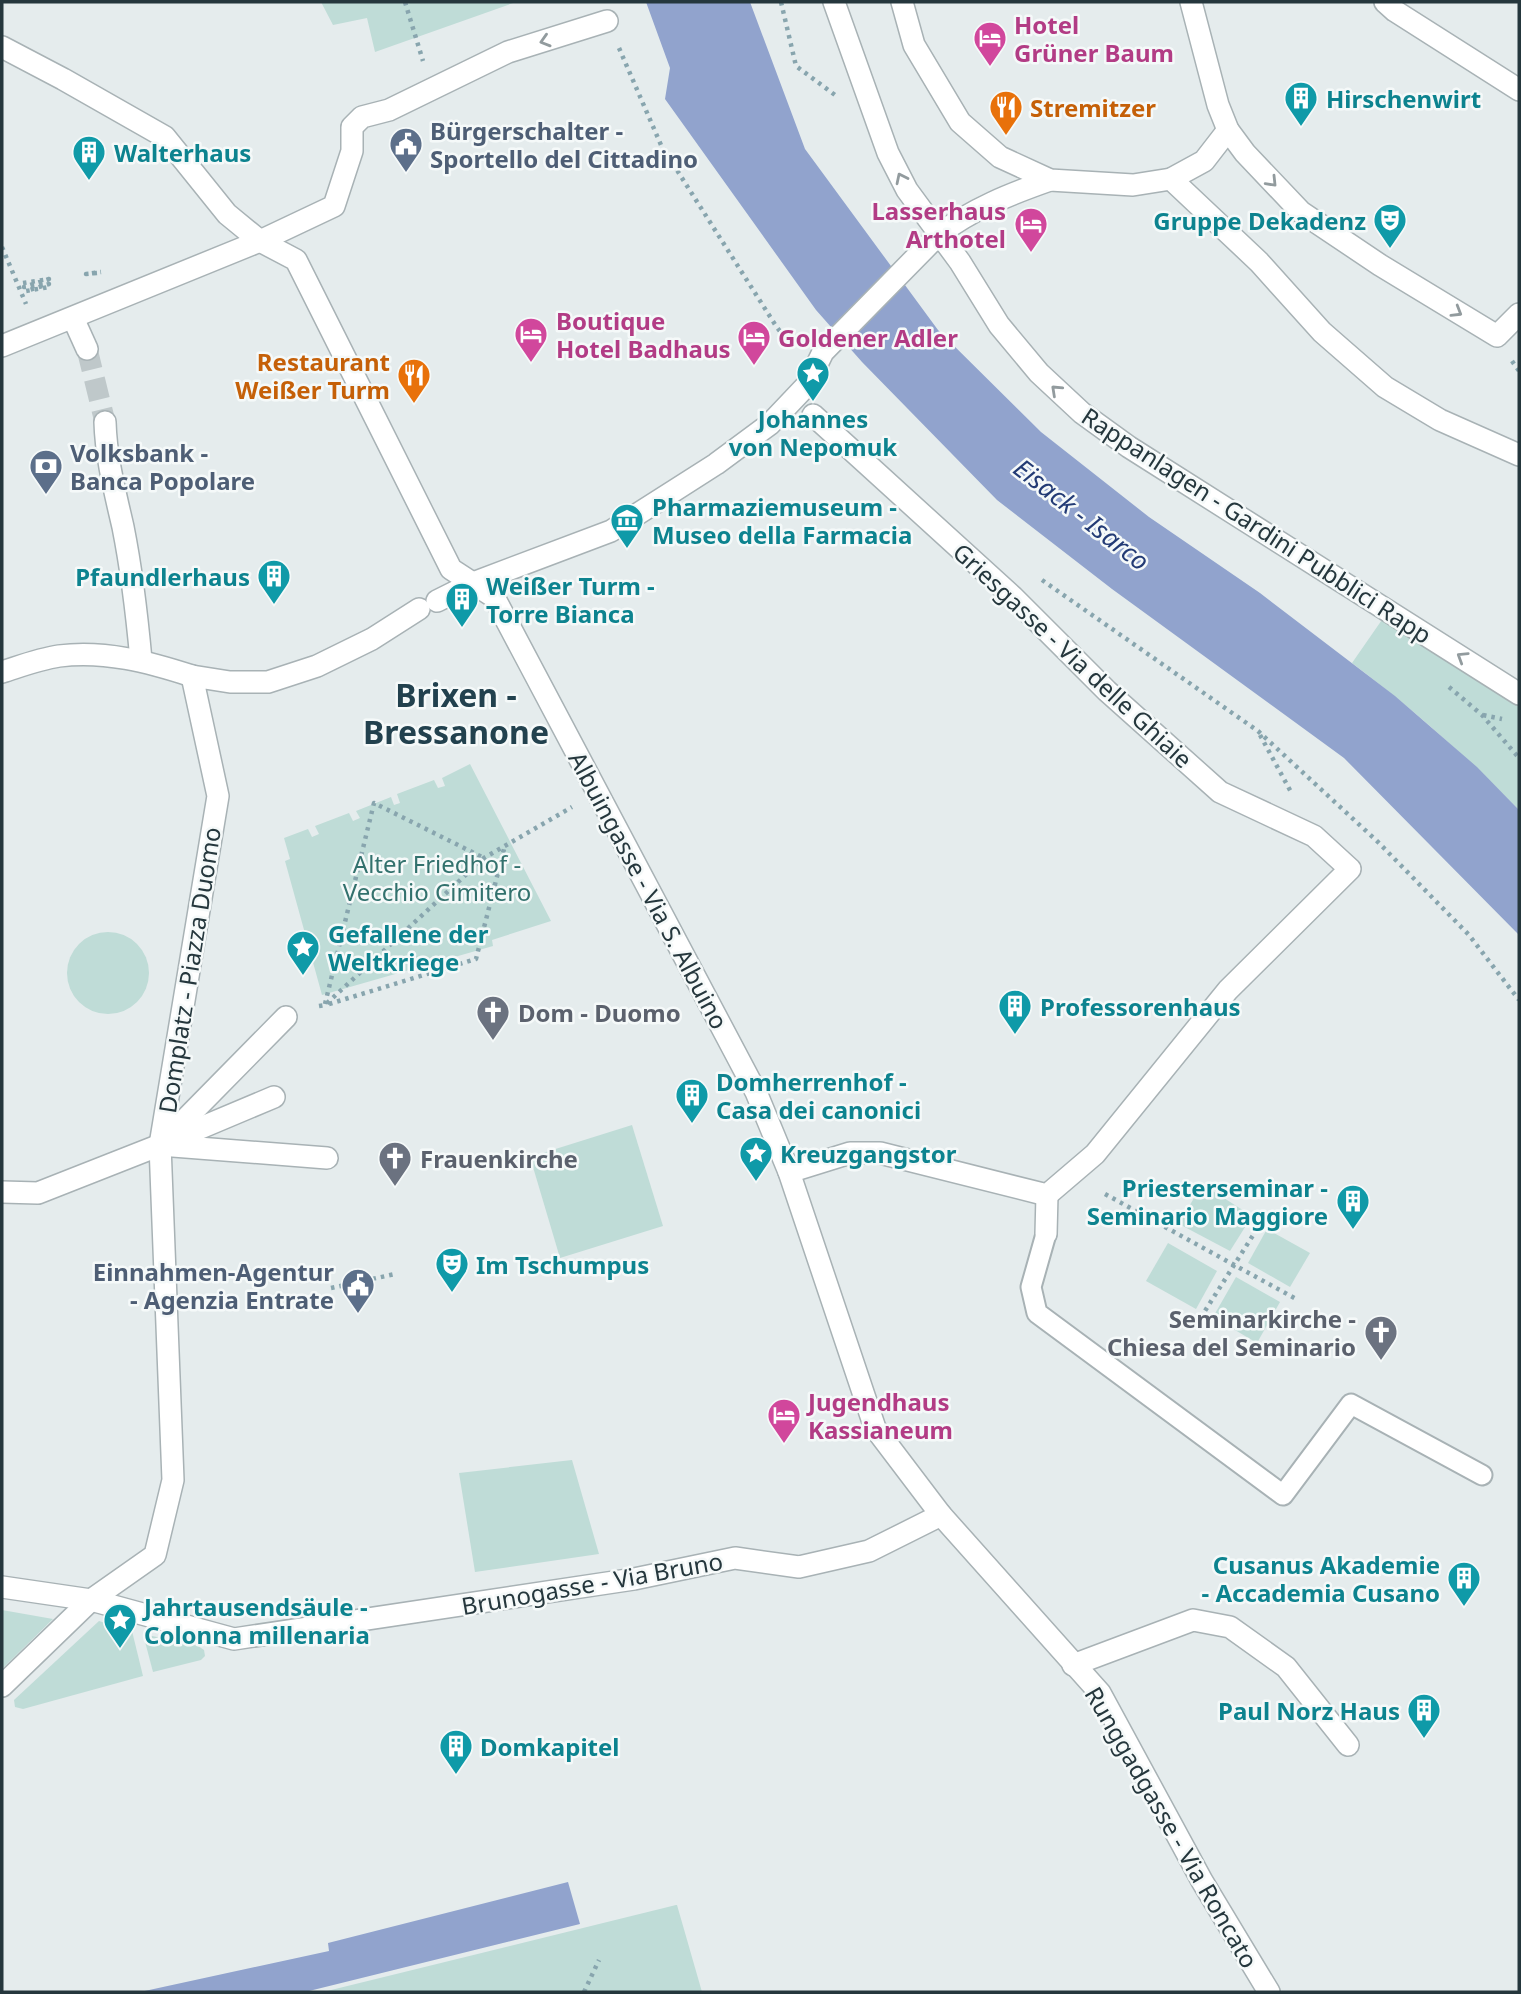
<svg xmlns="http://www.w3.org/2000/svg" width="1521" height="1994" font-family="'Noto Sans',sans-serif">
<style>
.green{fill:#bfdcd7}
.water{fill:#91a3cd}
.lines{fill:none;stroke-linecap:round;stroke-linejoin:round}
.street-tunnel{stroke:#bfc8ca;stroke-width:21;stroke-dasharray:21 10;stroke-linecap:butt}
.lane-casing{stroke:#a8b2b5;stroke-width:23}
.street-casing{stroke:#a8b2b5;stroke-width:24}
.path{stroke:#88a5ae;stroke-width:4.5;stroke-dasharray:3.5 5;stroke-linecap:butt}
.lane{stroke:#fff;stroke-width:19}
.street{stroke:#fff;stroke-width:21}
.oneway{stroke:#929b9e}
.labels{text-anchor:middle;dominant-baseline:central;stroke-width:5;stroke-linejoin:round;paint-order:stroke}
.hotel-label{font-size:24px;font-weight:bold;fill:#b23c85;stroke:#f5f9f9;text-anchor:start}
.culture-label{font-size:24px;font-weight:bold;fill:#0d838f;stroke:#f5f9f9;text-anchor:start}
.food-label{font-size:24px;font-weight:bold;fill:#c56008;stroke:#f5f9f9;text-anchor:start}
.service-label{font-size:24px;font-weight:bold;fill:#4e5e75;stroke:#f5f9f9;text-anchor:start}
.street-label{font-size:24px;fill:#25373d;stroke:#f5f9f9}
.park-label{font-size:24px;fill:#32716d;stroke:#f5f9f9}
.worship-label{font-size:24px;font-weight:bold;fill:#5b616d;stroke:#f5f9f9;text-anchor:start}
.water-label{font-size:26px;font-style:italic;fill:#233b75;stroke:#f5f9f9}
.district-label{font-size:32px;font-weight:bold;fill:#22414e;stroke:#f5f9f9}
</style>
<rect width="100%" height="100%" fill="#e5eced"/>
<g class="green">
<polygon points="321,2 516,2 375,52 367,18 333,25"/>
<path d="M1386,614L1519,705V810C1467,757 1412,708 1352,663Z"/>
<polygon points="470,764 551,921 492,940 493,946 322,995 285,861 290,859 284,838 308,829 312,837 319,834 315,826 349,813 353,821 360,818 356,811 391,797 394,805 400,803 397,794 434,780 438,788 445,786 442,778"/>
<circle cx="108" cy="973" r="41"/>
<polygon points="632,1125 663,1226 560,1258 530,1157"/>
<polygon points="1202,1184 1252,1216 1230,1251 1179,1224"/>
<polygon points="1267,1229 1310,1253 1290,1287 1248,1263"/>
<polygon points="1168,1243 1217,1271 1196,1309 1146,1281"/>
<polygon points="1236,1277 1280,1302 1257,1343 1213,1317"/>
<polygon points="572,1460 599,1554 475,1572 459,1473"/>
<polygon points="2,1610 53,1619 2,1669"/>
<polygon points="99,1621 132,1631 143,1676 23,1709 15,1707 14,1700"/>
<polygon points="143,1634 198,1646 204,1650 205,1656 201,1660 153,1672"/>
<polygon points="677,1905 702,1992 323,1992 676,1905"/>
</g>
<g class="water">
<polygon points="646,2 750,2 805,149 938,330 1041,432 1149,517 1260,593 1395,696 1477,767 1519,810 1519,935 1344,758 1112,589 997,500 862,362 816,310 665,99 670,68"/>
<polygon points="568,1882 580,1924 305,1992 140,1992 329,1951 328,1943"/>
</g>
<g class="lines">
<polyline class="street-tunnel" points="87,349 105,422"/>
<defs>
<polyline id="lane" points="1046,1234 1031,1287 1037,1313 1283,1495 1351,1404 1482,1475"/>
<g id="street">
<polyline points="834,2 888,153 907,190 960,262 999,325 1039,373 1082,413 1129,447 1519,694"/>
<polyline points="902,2 914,45 960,122 1000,157 1050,180 1133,185 1171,179 1204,161 1228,130"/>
<polyline points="1191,2 1218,105 1228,130 1245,153 1301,212 1380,265 1497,336 1519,314"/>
<polyline points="1385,2 1395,11 1519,90"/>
<polyline points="2,47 63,79 165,137 227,214 260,241 296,260 451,569 494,597 756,1092 789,1172 875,1428 941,1515 1100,1693 1202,1881 1269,1992"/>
<polyline points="1171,179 1259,262 1322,332 1385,387 1440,420 1519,455"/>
<polyline points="73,318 87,349"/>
<polyline points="2,346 260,241 334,206 352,151 352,127 362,117 389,110 508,52 607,21"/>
<path d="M105,422C106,458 115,492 123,527C132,572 137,616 141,660"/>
<path d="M437,601L473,583L611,531L716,464L770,424L807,385L823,352L938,235C972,209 1010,194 1050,180"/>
<path d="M2,672C21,666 39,659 59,656C104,650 149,662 192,676"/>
<polyline points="274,1097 160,1145 327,1158"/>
<polyline points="789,1172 850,1153 880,1153 1047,1195 1095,1154 1228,990 1350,869 1314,836 1220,792 1107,691 1013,597 813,415"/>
<polyline points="2,1192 38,1193 160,1145 286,1017"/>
<polyline points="1046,1234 1047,1195"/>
<polyline points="2,1587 91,1600 234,1639 634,1579 735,1558 799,1567 869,1551 941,1515"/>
<polyline points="1073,1665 1193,1620 1230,1627 1286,1667 1348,1745"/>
<polyline points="2,1686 91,1600 155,1555 173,1480 160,1145 218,796 192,676 230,682 268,682 317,666 372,639 419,609"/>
</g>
</defs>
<use href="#lane" class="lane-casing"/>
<use href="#street" class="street-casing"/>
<g class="path">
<polyline points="405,2 423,61"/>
<polyline points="781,2 796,66 835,95"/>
<polyline points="619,48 661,145 776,326 793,348"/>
<polyline points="2,247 26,304"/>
<polyline points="97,273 86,274 101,272"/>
<polyline points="23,283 49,279 24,287 49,284 26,291 49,287"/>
<polyline points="1512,361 1519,371"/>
<polyline points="1042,580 1258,731 1378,842 1469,935 1519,1000"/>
<polyline points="1449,687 1482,715 1519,758"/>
<polyline points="1483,715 1502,719"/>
<polyline points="1260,735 1291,792"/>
<polyline points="325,1004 374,803 484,858"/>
<polyline points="329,1004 476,959 505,845"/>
<polyline points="319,1006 325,1005 484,858 572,807"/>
<polyline points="1105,1194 1298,1300"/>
<polyline points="331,1288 395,1274"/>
<polyline points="1196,1325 1264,1218"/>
<polyline points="584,1992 599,1960"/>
</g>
<use href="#lane" class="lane"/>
<use href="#street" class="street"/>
</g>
<defs><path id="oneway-chevron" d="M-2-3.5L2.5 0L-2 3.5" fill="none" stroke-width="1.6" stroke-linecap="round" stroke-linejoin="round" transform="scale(1.75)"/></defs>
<g class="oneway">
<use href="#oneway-chevron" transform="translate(545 41) rotate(163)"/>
<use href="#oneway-chevron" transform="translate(901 178) rotate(-116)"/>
<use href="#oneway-chevron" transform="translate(1272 182) rotate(46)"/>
<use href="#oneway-chevron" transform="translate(1457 312) rotate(31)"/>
<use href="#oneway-chevron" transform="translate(1056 390) rotate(-137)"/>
<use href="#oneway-chevron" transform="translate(1462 657) rotate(-148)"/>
</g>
<defs>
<symbol id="hotel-pin" viewBox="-11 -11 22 30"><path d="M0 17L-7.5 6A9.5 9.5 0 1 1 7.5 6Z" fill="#d1479c" stroke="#f5f9f9"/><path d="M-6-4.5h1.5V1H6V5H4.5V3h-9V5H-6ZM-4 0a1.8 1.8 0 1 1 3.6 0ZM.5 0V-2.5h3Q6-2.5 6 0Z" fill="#fff"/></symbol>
<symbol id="building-pin" viewBox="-11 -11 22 30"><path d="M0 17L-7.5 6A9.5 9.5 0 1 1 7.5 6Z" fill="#0f9aa8" stroke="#f5f9f9"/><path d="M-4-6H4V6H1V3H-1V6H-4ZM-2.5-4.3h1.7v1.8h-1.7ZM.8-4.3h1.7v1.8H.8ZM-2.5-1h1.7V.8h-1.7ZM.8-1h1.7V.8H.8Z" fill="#fff"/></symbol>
<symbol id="restaurant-pin" viewBox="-11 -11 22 30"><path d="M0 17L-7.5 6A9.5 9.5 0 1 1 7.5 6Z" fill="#e8710a" stroke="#f5f9f9"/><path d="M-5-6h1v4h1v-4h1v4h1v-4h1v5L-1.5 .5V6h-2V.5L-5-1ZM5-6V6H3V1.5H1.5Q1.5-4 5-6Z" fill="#fff"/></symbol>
<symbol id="civic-pin" viewBox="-11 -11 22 30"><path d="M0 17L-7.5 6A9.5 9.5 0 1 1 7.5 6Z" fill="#5c6f8a" stroke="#f5f9f9"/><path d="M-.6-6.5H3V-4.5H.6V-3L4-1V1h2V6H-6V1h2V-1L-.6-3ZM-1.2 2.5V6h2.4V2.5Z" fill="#fff"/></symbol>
<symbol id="theatre-pin" viewBox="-11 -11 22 30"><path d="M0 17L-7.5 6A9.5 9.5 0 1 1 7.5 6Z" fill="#0f9aa8" stroke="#f5f9f9"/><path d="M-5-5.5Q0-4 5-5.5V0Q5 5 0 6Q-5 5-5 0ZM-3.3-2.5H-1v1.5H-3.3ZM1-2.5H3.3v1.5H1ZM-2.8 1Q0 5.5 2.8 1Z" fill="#fff"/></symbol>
<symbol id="sight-pin" viewBox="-11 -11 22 30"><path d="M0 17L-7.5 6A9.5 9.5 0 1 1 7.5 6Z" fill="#0f9aa8" stroke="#f5f9f9"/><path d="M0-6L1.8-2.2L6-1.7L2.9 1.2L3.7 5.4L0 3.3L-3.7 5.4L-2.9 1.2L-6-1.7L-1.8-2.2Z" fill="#fff"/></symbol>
<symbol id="bank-pin" viewBox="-11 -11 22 30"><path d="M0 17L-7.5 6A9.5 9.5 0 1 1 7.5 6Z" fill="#5c6f8a" stroke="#f5f9f9"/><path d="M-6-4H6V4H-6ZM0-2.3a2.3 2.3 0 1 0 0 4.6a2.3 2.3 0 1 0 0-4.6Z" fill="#fff"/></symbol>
<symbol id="museum-pin" viewBox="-11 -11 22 30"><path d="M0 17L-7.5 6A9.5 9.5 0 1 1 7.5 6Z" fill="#0f9aa8" stroke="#f5f9f9"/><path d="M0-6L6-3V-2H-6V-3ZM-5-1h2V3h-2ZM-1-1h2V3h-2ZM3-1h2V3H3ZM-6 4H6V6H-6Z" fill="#fff"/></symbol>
<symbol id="church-pin" viewBox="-11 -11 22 30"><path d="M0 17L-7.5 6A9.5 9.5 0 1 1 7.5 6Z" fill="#6b7280" stroke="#f5f9f9"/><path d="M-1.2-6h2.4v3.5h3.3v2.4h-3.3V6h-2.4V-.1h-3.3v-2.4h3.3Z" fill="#fff"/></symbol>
</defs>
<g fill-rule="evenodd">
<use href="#hotel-pin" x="971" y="19" width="38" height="52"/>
<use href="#building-pin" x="1282" y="79" width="38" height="52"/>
<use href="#restaurant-pin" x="987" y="88" width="38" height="52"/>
<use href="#civic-pin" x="387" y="125" width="38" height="52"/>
<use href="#building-pin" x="70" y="133" width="38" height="52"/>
<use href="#theatre-pin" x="1371" y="201" width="38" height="52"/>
<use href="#hotel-pin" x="1012" y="205" width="38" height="52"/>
<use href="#hotel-pin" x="512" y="315" width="38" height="52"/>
<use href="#hotel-pin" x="735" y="318" width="38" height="52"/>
<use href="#sight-pin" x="794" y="354" width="38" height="52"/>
<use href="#restaurant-pin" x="395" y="356" width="38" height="52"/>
<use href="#bank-pin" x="27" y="447" width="38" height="52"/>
<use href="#museum-pin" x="608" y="501" width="38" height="52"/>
<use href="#building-pin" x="255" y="557" width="38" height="52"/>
<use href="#building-pin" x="443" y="580" width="38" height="52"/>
<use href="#sight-pin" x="284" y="928" width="38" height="52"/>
<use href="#building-pin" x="996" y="987" width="38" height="52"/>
<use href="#church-pin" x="474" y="993" width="38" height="52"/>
<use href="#building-pin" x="673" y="1076" width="38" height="52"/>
<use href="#sight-pin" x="737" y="1134" width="38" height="52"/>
<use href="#church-pin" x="376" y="1139" width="38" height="52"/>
<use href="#building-pin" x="1334" y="1182" width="38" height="52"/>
<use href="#theatre-pin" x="433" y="1245" width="38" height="52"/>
<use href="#civic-pin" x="339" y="1266" width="38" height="52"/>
<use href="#church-pin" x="1362" y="1313" width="38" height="52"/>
<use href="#hotel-pin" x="765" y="1396" width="38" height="52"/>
<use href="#building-pin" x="1445" y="1559" width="38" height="52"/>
<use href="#sight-pin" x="101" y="1601" width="38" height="52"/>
<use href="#building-pin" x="1405" y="1691" width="38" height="52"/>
<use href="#building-pin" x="437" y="1727" width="38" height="52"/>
</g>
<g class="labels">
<g class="hotel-label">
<text x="1014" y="24">Hotel<tspan x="1014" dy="28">Grüner Baum</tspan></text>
<text x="1006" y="210" text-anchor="end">Lasserhaus<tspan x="1006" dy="28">Arthotel</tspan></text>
<text x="556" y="320">Boutique<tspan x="556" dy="28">Hotel Badhaus</tspan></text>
<text x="778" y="337">Goldener Adler</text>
<text x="808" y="1401">Jugendhaus<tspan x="808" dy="28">Kassianeum</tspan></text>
</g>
<g class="culture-label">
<text x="1326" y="98">Hirschenwirt</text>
<text x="114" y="152">Walterhaus</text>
<text x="1366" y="220" text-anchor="end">Gruppe Dekadenz</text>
<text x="813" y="418" text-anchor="middle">Johannes<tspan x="813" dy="28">von Nepomuk</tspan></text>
<text x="652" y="506">Pharmaziemuseum -<tspan x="652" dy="28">Museo della Farmacia</tspan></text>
<text x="250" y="576" text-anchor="end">Pfaundlerhaus</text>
<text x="486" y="585">Weißer Turm -<tspan x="486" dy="28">Torre Bianca</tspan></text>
<text x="328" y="933">Gefallene der<tspan x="328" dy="28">Weltkriege</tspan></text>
<text x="1040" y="1006">Professorenhaus</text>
<text x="716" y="1081">Domherrenhof -<tspan x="716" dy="28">Casa dei canonici</tspan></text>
<text x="780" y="1153">Kreuzgangstor</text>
<text x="1328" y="1187" text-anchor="end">Priesterseminar -<tspan x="1328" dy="28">Seminario Maggiore</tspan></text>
<text x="476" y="1264">Im Tschumpus</text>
<text x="1440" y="1564" text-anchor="end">Cusanus Akademie<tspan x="1440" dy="28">- Accademia Cusano</tspan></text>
<text x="144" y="1606">Jahrtausendsäule -<tspan x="144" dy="28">Colonna millenaria</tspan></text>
<text x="1400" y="1710" text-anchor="end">Paul Norz Haus</text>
<text x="480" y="1746">Domkapitel</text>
</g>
<g class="food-label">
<text x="1030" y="107">Stremitzer</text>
<text x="390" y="361" text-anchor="end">Restaurant<tspan x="390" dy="28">Weißer Turm</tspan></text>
</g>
<g class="service-label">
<text x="430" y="130">Bürgerschalter -<tspan x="430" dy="28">Sportello del Cittadino</tspan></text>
<text x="70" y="452">Volksbank -<tspan x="70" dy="28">Banca Popolare</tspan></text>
<text x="334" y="1271" text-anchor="end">Einnahmen-Agentur<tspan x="334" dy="28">- Agenzia Entrate</tspan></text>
</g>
<g class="street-label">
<text transform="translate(1257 525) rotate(33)">Rappanlagen - Gardini Pubblici Rapp</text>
<text transform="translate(1073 655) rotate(43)">Griesgasse - Via delle Ghiaie</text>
<text transform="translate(649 890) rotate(62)">Albuingasse - Via S. Albuino</text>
<text transform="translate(189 970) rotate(-81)">Domplatz - Piazza Duomo</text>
<text transform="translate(592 1583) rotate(-10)">Brunogasse - Via Bruno</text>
<text transform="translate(1172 1827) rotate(60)">Runggadgasse - Via Roncato</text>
</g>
<g class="park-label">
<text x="437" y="863">Alter Friedhof -<tspan x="437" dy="28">Vecchio Cimitero</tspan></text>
</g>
<g class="worship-label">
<text x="518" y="1012">Dom - Duomo</text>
<text x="420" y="1158">Frauenkirche</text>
<text x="1356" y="1318" text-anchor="end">Seminarkirche -<tspan x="1356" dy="28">Chiesa del Seminario</tspan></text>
</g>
<g class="water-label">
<text transform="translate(1082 514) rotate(38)">Eisack - Isarco</text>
</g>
<g class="district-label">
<text x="456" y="694">Brixen -<tspan x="456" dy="37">Bressanone</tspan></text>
</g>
</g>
<rect width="1521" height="1994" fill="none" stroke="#25373d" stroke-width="7"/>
</svg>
